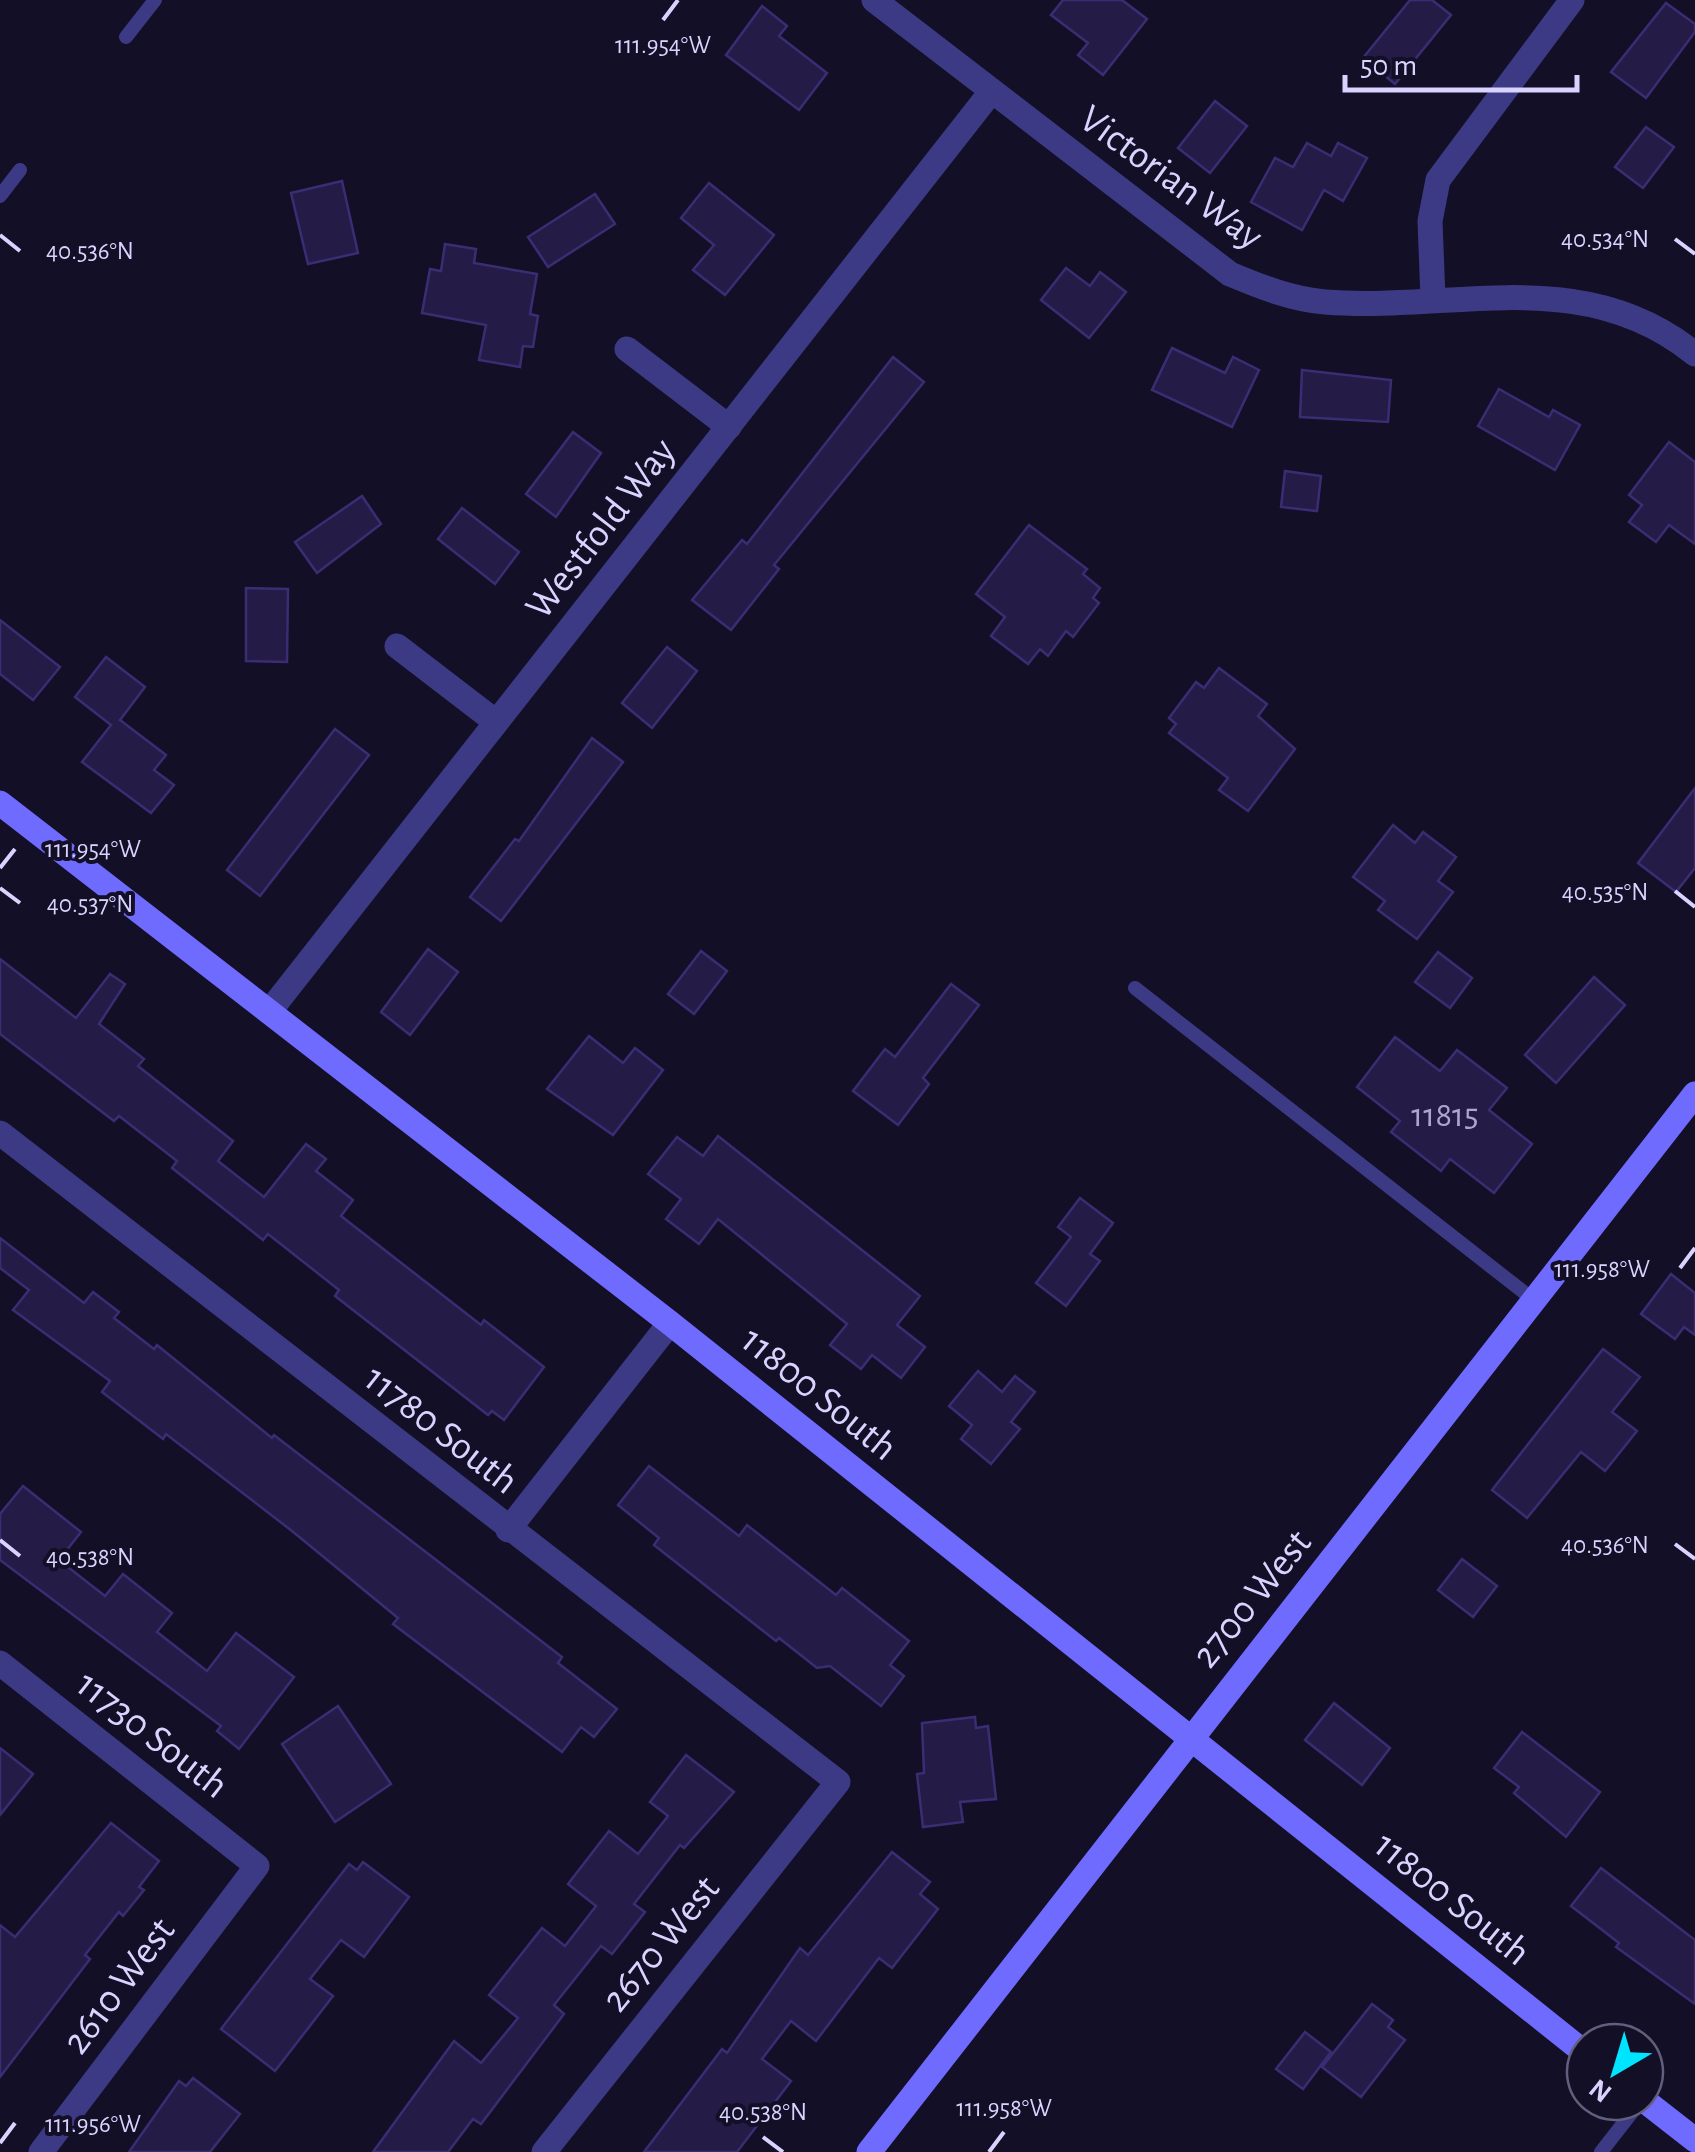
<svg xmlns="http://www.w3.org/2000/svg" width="1695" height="2152" font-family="'Alegreya Sans',sans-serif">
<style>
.building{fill:#241b47;stroke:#3b2d73;stroke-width:2.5}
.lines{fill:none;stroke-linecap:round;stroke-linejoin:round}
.service{stroke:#3d3a85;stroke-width:14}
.minor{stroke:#3d3a85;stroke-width:25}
.secondary{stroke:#6f6bff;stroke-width:25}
.ticks{fill:none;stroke:#d9d4ff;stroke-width:4}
.labels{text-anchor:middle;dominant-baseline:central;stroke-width:8;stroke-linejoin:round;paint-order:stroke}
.number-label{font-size:35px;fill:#aca6d1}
.street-label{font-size:40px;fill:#d9d4ff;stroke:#130f26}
.ticks-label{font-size:25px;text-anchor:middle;fill:#d9d4ff;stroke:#130f26;stroke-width:8;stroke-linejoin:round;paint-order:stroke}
</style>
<rect width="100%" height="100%" fill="#130f26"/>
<g class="building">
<polygon points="1063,0 1122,0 1147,19 1103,75 1078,55 1088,43 1051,15"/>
<polygon points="1410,0 1432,0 1451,15 1395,84 1363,58"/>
<polygon points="1666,3 1695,24 1695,32 1646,98 1611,72"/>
<polygon points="762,6 787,26 779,36 827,73 799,110 726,55"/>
<polygon points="1215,101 1247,126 1210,173 1178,148"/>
<polygon points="1646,127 1674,147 1643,188 1615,167"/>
<polygon points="1307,143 1331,156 1338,143 1367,158 1343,201 1324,190 1302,230 1251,202 1275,158 1293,167"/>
<polygon points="342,181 358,253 308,264 291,193"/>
<polygon points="709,183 774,235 725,295 693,270 714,245 681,218"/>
<polygon points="595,194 615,224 548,267 528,237"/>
<polygon points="445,244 476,249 474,263 537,274 530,314 538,316 533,347 523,346 520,367 479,360 486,325 422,313 430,269 441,271"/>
<polygon points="1066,268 1090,286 1100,272 1126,292 1089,338 1041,300"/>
<polygon points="1172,348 1225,373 1233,357 1259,370 1232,427 1152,390"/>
<polygon points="893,357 924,382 774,565 779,569 731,630 692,600 742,540 747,544"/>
<polygon points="1302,370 1391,380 1388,422 1300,417"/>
<polygon points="1499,389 1549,417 1553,410 1580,425 1555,470 1478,426"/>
<polygon points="573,432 601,453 556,517 526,494"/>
<polygon points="1669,442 1695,462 1695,544 1669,525 1656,542 1629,522 1642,505 1629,495"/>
<polygon points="1285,471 1321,476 1317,511 1281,507"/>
<polygon points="362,496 381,524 317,573 295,542"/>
<polygon points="462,508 519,552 495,584 438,539"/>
<polygon points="1029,525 1087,569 1083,574 1100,588 1093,598 1099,603 1073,637 1066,631 1048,656 1040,649 1028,664 991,636 1005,617 976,594"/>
<polygon points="246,588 288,589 287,662 246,661"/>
<polygon points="0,620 60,667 33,700 0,674"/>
<polygon points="667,647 697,671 652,728 622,703"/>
<polygon points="106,657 145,687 120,720 166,755 154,770 174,785 151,813 82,762 111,725 75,697"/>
<polygon points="1219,668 1267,704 1258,716 1295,749 1248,811 1219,790 1228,778 1169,733 1176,724 1169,718 1196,682 1204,688"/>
<polygon points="335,729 369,755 260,896 227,870"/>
<polygon points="592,738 623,762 501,921 470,897 515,839 519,841"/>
<polygon points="1695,788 1695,868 1676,892 1638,863"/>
<polygon points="1393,825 1415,843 1423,832 1456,857 1438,881 1453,892 1417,939 1378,910 1385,901 1353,877"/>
<polygon points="428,949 458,972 410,1035 381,1012"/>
<polygon points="701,951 727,971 694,1014 668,994"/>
<polygon points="1438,952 1472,978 1450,1008 1415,982"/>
<polygon points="0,959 76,1018 110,974 125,984 99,1024 144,1059 138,1066 233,1141 218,1161 264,1197 306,1144 326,1159 316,1171 353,1200 341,1216 481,1325 484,1320 544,1367 504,1420 492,1411 488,1415 335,1296 339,1290 268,1234 263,1240 243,1224 172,1168 177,1161 119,1116 114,1121 0,1034"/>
<polygon points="1594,977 1625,1005 1556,1083 1525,1055"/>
<polygon points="951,984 979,1005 923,1078 929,1084 898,1125 853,1091 885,1049 895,1057"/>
<polygon points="589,1036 623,1063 635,1048 663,1070 613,1135 547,1089"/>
<polygon points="1395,1037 1440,1071 1457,1050 1507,1088 1489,1110 1532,1144 1494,1193 1450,1159 1441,1171 1391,1132 1400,1121 1357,1087"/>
<polygon points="718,1136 920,1296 897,1325 925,1347 901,1378 872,1355 861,1369 830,1345 847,1324 718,1219 699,1244 666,1219 681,1199 648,1174 677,1137 703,1156"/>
<polygon points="1080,1198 1113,1223 1090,1254 1100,1261 1066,1306 1036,1283 1071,1237 1058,1227"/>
<polygon points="0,1238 84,1303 93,1292 119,1312 114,1318 154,1349 157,1345 272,1438 274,1435 562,1657 558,1663 617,1709 594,1737 581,1727 562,1752 393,1624 398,1618 292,1531 166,1434 163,1439 102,1392 110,1381 13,1310 29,1290 0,1268"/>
<polygon points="1671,1274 1695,1293 1695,1335 1684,1327 1675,1339 1641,1314"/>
<polygon points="1603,1349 1640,1377 1612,1412 1637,1431 1605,1471 1581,1452 1527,1518 1492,1490"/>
<polygon points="978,1371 1002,1392 1015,1376 1035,1392 1011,1422 1020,1429 991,1464 961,1439 972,1425 949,1406"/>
<polygon points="649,1466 739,1536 747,1525 836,1595 842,1588 909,1641 890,1665 904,1676 881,1706 830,1666 817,1668 779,1638 776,1641 654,1545 659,1538 618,1505"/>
<polygon points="23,1486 81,1532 59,1560 105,1596 123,1574 172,1613 157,1632 207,1671 236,1633 294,1677 239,1749 217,1731 221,1726 0,1560 0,1514"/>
<polygon points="1462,1559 1497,1586 1473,1617 1438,1590"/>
<polygon points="1334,1703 1390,1748 1362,1785 1305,1740"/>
<polygon points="338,1706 391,1784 335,1822 282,1744"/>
<polygon points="975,1717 976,1728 988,1726 996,1799 960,1802 963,1822 923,1827 917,1774 924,1773 922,1723"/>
<polygon points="1522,1732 1600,1792 1566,1837 1514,1793 1519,1787 1494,1768"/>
<polygon points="0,1748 33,1774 0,1815"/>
<polygon points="686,1755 734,1792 684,1848 680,1845 634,1904 645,1912 612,1954 601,1946 554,2005 564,2014 481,2124 473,2119 448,2152 373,2152 454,2041 481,2063 518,2018 489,1995 542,1928 565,1946 596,1906 568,1884 609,1831 638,1854 668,1816 650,1802"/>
<polygon points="111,1823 159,1861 139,1887 144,1890 123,1916 119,1912 85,1955 90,1959 0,2077 0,1925 15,1937"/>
<polygon points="892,1852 930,1882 920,1894 938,1909 892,1968 879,1958 816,2041 791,2021 762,2059 791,2081 737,2152 644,2152 722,2049 727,2053 800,1948 808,1955"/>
<polygon points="363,1862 409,1897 364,1957 341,1940 310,1979 333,1996 275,2071 221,2029 349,1864 357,1870"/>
<polygon points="1601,1868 1695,1940 1695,2004 1616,1947 1619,1943 1571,1906"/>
<polygon points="1372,2004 1393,2020 1388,2027 1405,2040 1361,2097 1322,2067"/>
<polygon points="1305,2032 1331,2052 1303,2089 1276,2069"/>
<polygon points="193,2078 240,2114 210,2152 129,2152 179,2081 186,2086"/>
</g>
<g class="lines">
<g class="service">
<polyline points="126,37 155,0"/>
<polyline points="0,196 20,170"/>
<polyline points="1135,988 1535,1301"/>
<polyline points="1601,2152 1640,2102"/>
</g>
<g class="minor">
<path d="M874,0L1230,274C1261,287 1291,299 1325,302C1454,312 1583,263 1695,354"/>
<polyline points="1433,299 1430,221 1438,180 1572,0"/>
<polyline points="627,349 729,427"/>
<polyline points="397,646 496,722"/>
<polyline points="269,1012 991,92"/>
<polyline points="0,1133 838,1782 544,2152"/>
<polyline points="508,1530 670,1323"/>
<polyline points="0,1663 257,1866 41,2152"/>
</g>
<g class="secondary">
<polyline points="0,803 670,1323 1585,2053"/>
<polyline points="1645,2101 1695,2140"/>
<polyline points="869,2152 1695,1094"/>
</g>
</g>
<path class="ticks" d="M663,20L678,0M0,235L20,251M1675,239L1695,254M0,868L15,849M0,888L20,903M1675,891L1695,907M1680,1268L1695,1248M0,1540L20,1556M1675,1544L1695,1559M763,2137L783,2152M0,2143L15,2123M989,2152L1004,2132"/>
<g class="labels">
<g class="number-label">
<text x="1445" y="1115">11815</text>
</g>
<g class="street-label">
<text transform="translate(1171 178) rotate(36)">Victorian Way</text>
<text transform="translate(601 529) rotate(-52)">Westfold Way</text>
<text transform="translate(819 1394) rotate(39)">11800 South</text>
<text transform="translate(441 1430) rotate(38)">11780 South</text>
<text transform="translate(1252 1599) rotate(-51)">2700 West</text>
<text transform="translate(152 1735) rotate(38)">11730 South</text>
<text transform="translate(1452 1899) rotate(39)">11800 South</text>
<text transform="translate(661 1944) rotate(-51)">2670 West</text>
<text transform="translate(119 1986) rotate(-53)">2610 West</text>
</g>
</g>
<g class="ticks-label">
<text x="663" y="53">111.954°W</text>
<text x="1605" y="247">40.534°N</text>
<text x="90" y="259">40.536°N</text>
<text x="93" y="857">111.954°W</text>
<text x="1605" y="900">40.535°N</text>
<text x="90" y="912">40.537°N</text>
<text x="1602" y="1277">111.958°W</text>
<text x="1605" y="1553">40.536°N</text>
<text x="90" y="1565">40.538°N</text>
<text x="1004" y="2116">111.958°W</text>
<text x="763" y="2120">40.538°N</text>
<text x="93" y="2132">111.956°W</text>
</g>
<g transform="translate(1615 2072) rotate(218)"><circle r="48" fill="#130f26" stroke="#625e7d" stroke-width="2.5"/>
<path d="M0-8L18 38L0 25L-18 38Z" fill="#00e5ff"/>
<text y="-15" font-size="28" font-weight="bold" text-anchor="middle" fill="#d9d4ff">N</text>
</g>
<path d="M1345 75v15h232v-15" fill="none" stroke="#d9d4ff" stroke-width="5"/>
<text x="1360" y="75" font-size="30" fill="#d9d4ff" stroke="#130f26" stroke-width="8" paint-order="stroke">50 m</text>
</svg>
